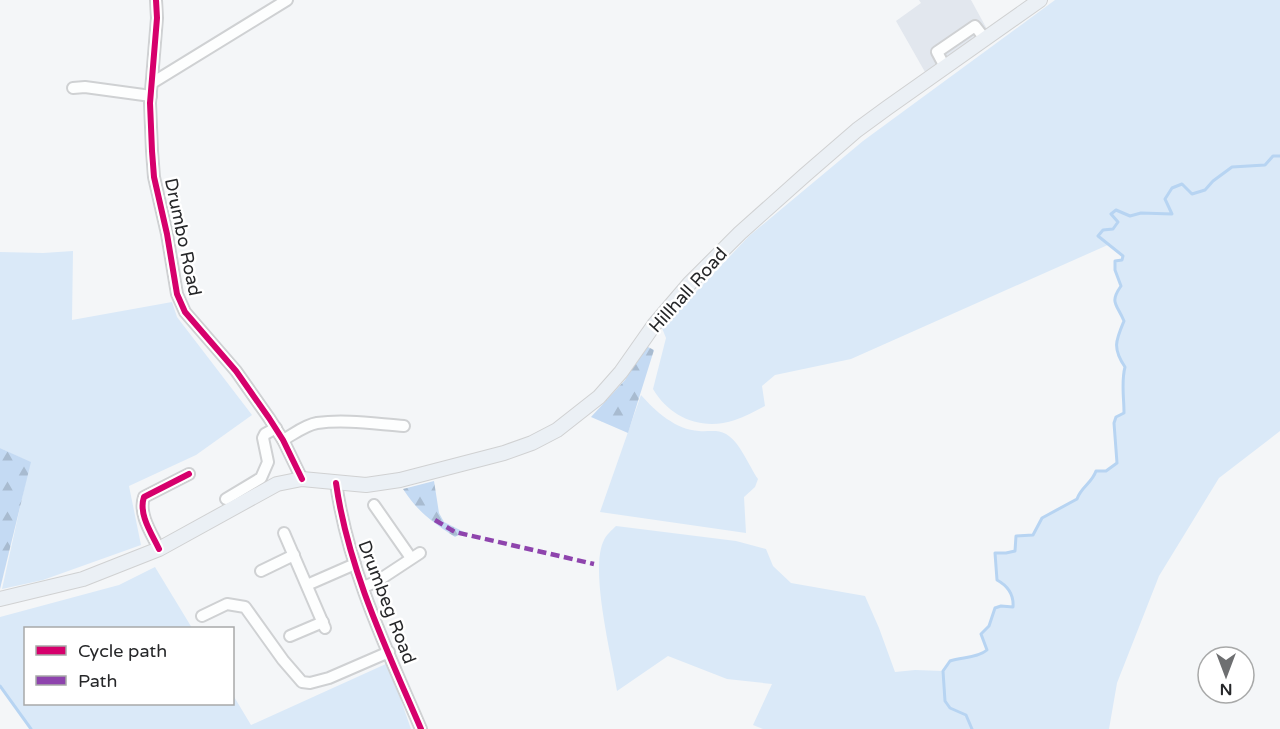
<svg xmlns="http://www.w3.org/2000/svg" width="1280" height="729" font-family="'Varela Round',sans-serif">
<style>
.built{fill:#e2e7ee}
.grass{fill:#dae9f8}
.forest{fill:url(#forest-firs)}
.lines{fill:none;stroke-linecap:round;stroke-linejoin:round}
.stream{stroke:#b7d4f2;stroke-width:3}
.minor-casing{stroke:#cfd1d3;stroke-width:14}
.major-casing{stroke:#d0d1d2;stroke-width:16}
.minor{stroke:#fdfefe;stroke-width:10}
.major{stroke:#ebf0f5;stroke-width:14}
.quiet{stroke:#8e44ad;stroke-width:4.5;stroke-dasharray:9 4.5;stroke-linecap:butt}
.cycleway-casing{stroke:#fff;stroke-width:10}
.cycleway{stroke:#d6006c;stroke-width:6}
.labels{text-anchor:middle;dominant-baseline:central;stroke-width:5;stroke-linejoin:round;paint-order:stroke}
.street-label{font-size:18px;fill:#262729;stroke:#fff}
</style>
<defs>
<pattern id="forest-firs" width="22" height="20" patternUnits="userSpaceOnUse" patternTransform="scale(1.5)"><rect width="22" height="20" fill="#c4daf3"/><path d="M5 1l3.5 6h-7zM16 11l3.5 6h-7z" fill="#a8bbd0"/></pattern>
</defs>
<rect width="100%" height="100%" fill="#f4f6f8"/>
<polygon class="built" points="919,0 971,0 988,31 925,72 896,21 921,3"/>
<g class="grass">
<path d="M1055,0H1280V431L1219,478L1159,576L1117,683L1109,729H763L753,725L772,684L727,679L668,656L617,691C612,657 589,569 604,540C606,535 612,530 616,526L736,541L766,549L773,566L791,583L865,596L879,628L895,672L915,670L943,671L950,661C962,658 978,658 987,650L981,634L989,626L995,608L1001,606L1013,607C1014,593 1008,586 997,580L995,553H1006L1015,551L1016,536L1033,535L1042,518L1077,499C1081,487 1092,483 1096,471H1106L1117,463L1114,423L1116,417L1124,412C1124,397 1121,382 1125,367C1112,348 1116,340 1124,321C1117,304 1110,303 1121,286L1115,270V261L1121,260L1123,256L1110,244L851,359L775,375L762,386L765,406C755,411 745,417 735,420C702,431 670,418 653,389L666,338L662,328L749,236L863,141Z"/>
<polygon points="73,251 72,320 172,302 177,317 252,415 196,455 129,486 141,545 43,580 2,589 30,462 0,448 0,252 43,253"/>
<path d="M641,395C655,411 676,430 699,431C708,432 717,429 726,434C740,442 749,466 758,479L755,487L744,497L746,533L600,512Z"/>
<polygon points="155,567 192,628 26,628 26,704 232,704 233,695 251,725 388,663 411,729 31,729 0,686 0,617 119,585"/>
</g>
<g class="forest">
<polygon points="646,346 654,350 628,433 591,417 625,380"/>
<polygon points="0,448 31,462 0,589"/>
<path d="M434,481L439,513L444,522L464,532L455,537C432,522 418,512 403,489Z"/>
</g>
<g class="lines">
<g class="stream">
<polyline points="0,686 31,729"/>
<path d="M972,729L966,715L950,708L945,701L943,671L950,661C962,657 978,658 987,650L981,634L989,626L995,608L1001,606L1013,607C1014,594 1008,586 997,580L995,553H1006L1015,551L1016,536L1033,535L1042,518L1077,499C1081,487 1092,483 1096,471H1106L1117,463L1114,423L1116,417L1124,413C1124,397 1121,382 1125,367C1112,348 1116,340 1124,321C1117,304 1109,303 1121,286L1115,270V261L1122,260L1123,256L1098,236L1103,230L1113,229L1118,222L1111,214L1116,210L1130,216L1141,213L1172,214L1165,199L1172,188L1182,184L1192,194L1205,190L1213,181L1232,167L1265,165L1273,156H1280"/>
</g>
<defs>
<g id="minor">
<polyline points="156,0 157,18 150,103 152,151 154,177 167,234 177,294 185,312 236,371 269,418 283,440 302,479"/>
<polyline points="945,67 937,52 975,26 985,39"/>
<polyline points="152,83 287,0"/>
<polyline points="73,88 85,87 151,96"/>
<path d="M283,440C294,434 305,425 317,423C345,419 376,424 404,426"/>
<path d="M336,483C348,569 387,650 421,729"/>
<polyline points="226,499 261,478 268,462 263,438 265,434 276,428"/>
<polyline points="374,505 411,558"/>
<polyline points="284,533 325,628"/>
<path d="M159,549C152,534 138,514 144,497L189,474"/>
<polyline points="261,571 294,555"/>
<polyline points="307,585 355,564"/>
<polyline points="363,587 376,582 420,553"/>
<polyline points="202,616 227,604 245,607 283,660 302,682 310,683 329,678 389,652"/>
<polyline points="290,636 323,622"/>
</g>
<polyline id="major" points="0,599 83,579 159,549 277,484 302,479 366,485 400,480 504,453 532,443 557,430 599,397 621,372 654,325 689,284 740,233 805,175 857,130 887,108 1040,0"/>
</defs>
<use href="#minor" class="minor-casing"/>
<use href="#major" class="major-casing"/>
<use href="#minor" class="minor"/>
<use href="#major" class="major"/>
<polyline class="quiet" points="435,520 455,532 594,564"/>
<defs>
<g id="cycleway">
<polyline points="156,0 157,18 150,103 152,151 154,177 167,234 177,294 185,312 236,371 269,418 283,440 302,479"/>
<path d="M336,483C348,569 387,650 421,729"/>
<path d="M159,549C152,534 138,514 144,497L189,474"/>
</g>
</defs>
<use href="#cycleway" class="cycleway-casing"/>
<use href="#cycleway" class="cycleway"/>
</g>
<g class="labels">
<g class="street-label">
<text transform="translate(183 237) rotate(78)">Drumbo Road</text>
<text transform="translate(688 290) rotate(-48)">Hillhall Road</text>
<text transform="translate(387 602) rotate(69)">Drumbeg Road</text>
</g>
</g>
<rect x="24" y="627" width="210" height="78" fill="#ffffff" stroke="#a8a9a9" stroke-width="1.5"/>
<rect x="36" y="646" width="30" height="9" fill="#d6006c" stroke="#a8a9a9" stroke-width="1.5"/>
<text x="78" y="657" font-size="18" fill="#262729">Cycle path</text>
<rect x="36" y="676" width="30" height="9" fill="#8e44ad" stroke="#a8a9a9" stroke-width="1.5"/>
<text x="78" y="687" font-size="18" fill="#262729">Path</text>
<g transform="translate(1226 675) rotate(180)"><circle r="28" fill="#ffffff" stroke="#a8a9a9" stroke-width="1.5"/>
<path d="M0-4.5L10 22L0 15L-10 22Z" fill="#6e6f71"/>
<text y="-9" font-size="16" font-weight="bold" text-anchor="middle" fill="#262729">N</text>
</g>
</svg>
